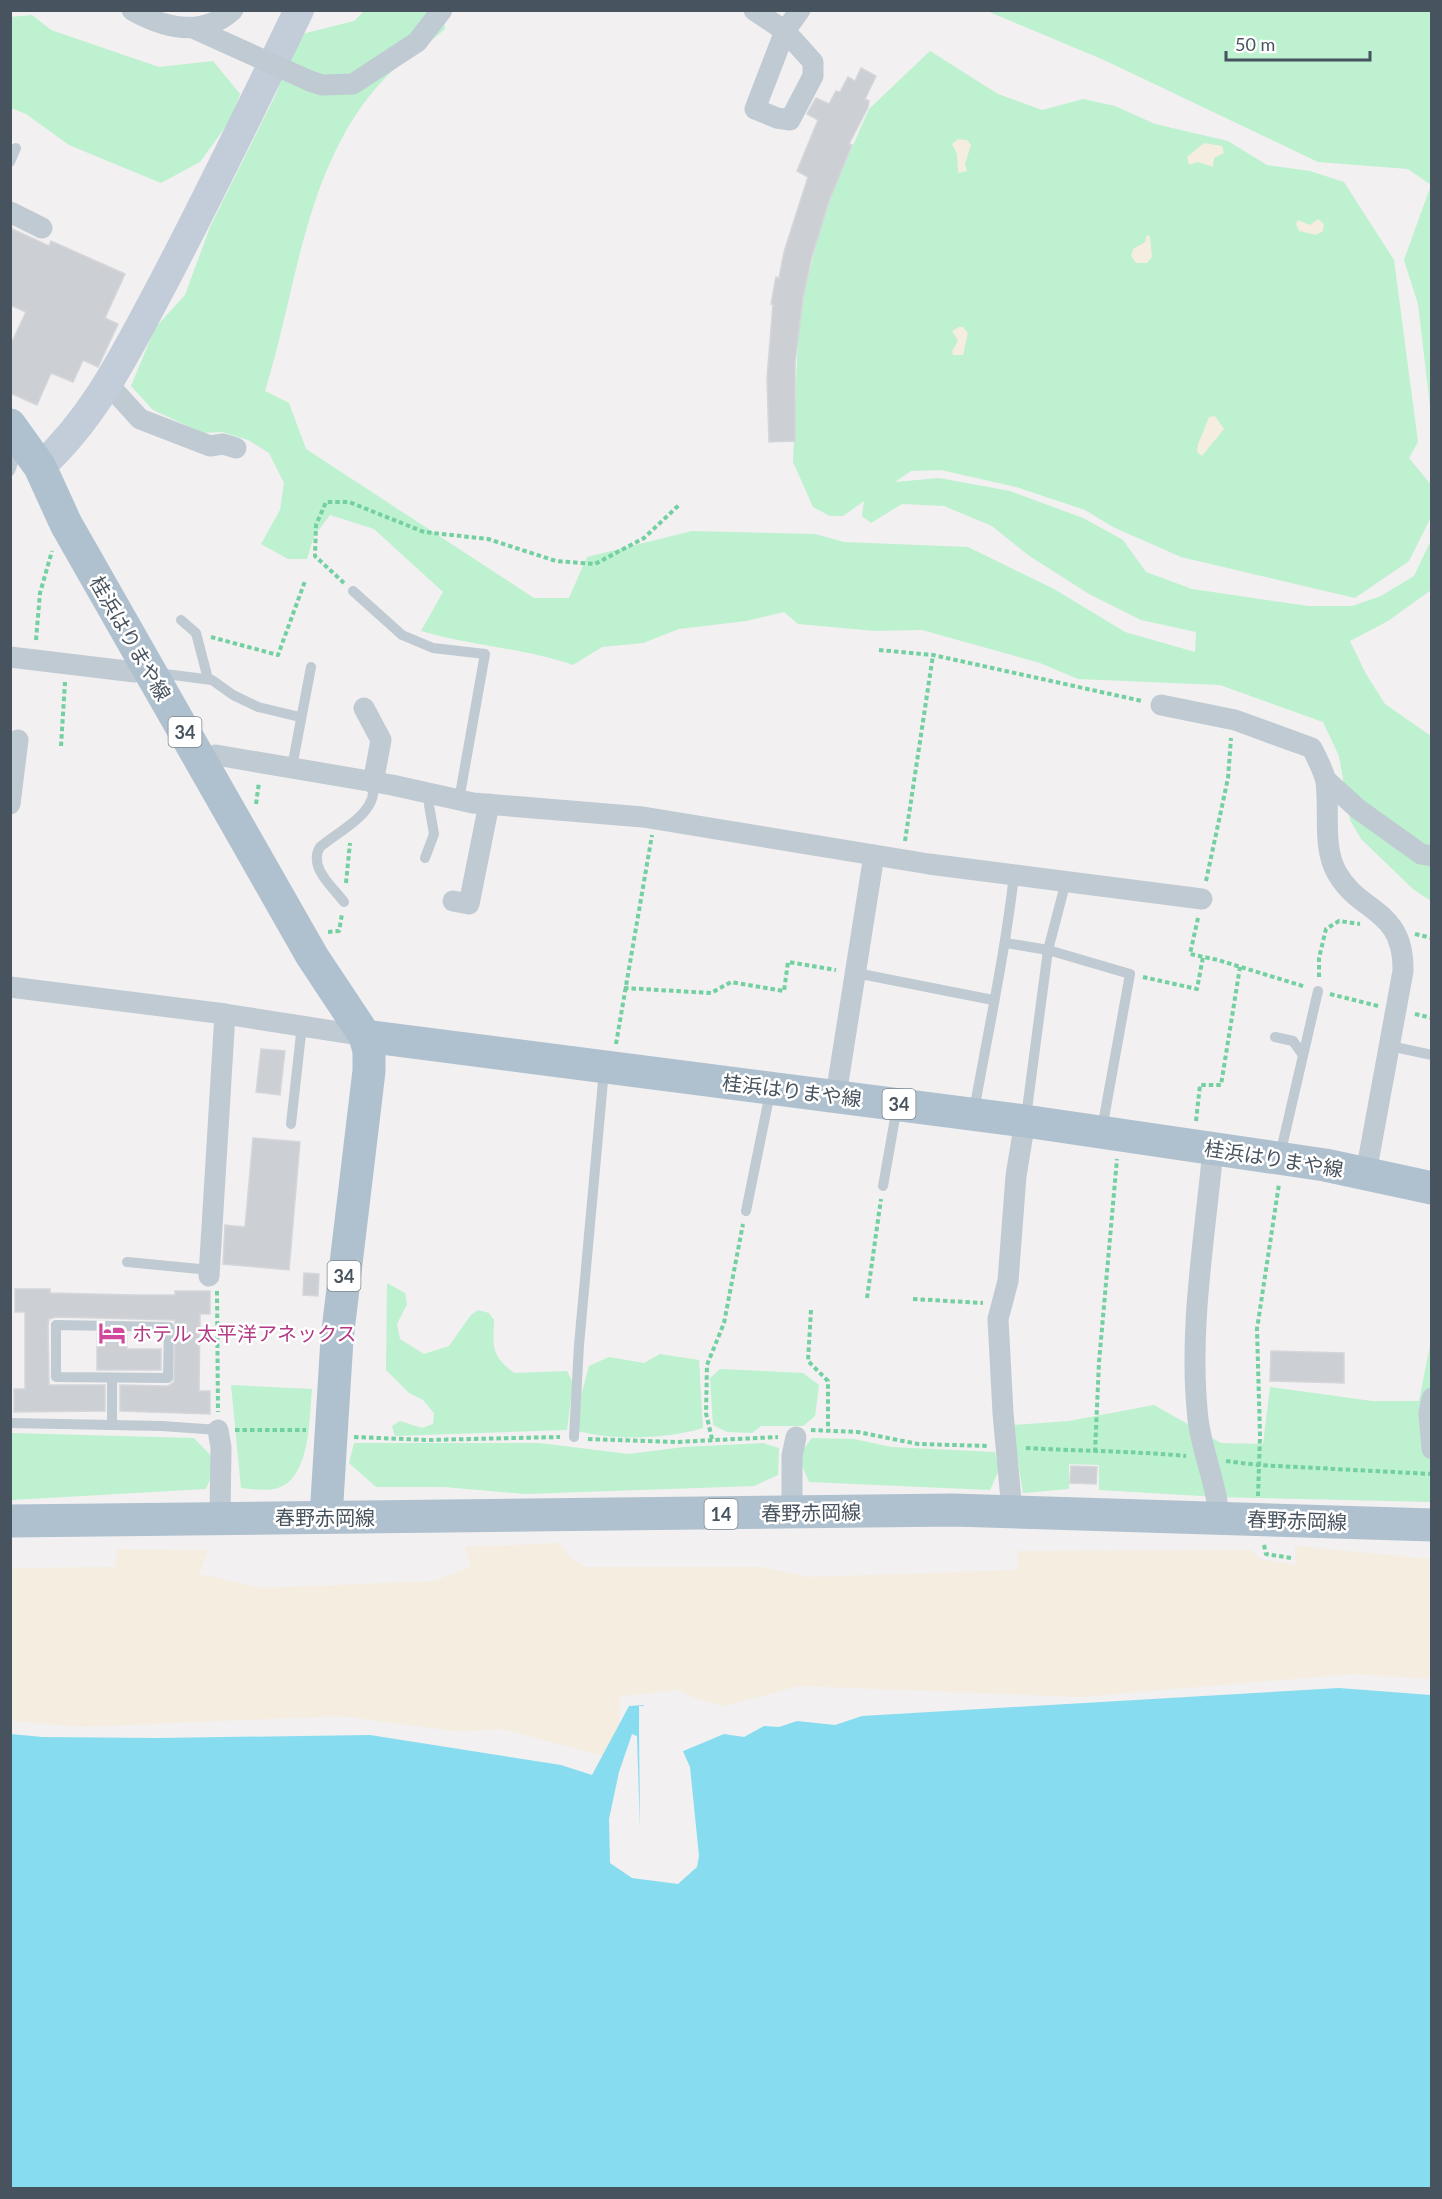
<svg xmlns="http://www.w3.org/2000/svg" width="1442" height="2199" font-family="Lato,'Noto Sans JP',sans-serif">
<style>
.green{fill:#bdf1d0}
.sand{fill:#f4ede0}
.water{fill:#88dcef}
.pier{fill:#f2f0f0}
.building{fill:#cccfd4;stroke:#d4d6db;stroke-width:1.5}
.lines{fill:none;stroke-linecap:round;stroke-linejoin:round}
.path{stroke:#73d0a1;stroke-width:4;stroke-dasharray:4.5 3;stroke-linecap:butt}
.lane{stroke:#c0cad2;stroke-width:10}
.street{stroke:#c0cad2;stroke-width:21}
.secondary{stroke:#c2cdd9;stroke-width:30}
.primary{stroke:#afc0cf;stroke-width:33}
.street-bridge{stroke:#c0cad2;stroke-width:21}
.labels{text-anchor:middle;dominant-baseline:central;stroke-width:5;stroke-linejoin:round;paint-order:stroke}
.shield{fill:#fff;stroke:#7e878e;stroke-width:1.5}
.shield-label{font-size:18px;font-weight:bold;fill:#47535e}
.street-label{font-size:20px;fill:#47535e;stroke:#fff}
.hotel-label{font-size:20px;fill:#b23c85;stroke:#fff;text-anchor:start}
</style>
<rect width="100%" height="100%" fill="#f2f0f0"/>
<g class="green">
<path d="M364,11H443L445,29C426,46 402,60 385,78C305,162 298,285 265,391L289,403L306,449L534,598H569L587,557L692,531L815,534L844,542L968,547L1054,589L1125,632L1195,652L1196,632L1141,620L1089,594L1028,555L992,526L944,506L902,504L871,523L862,516L864,501L843,516H830L813,507L793,462L798,336L805,289L820,230L835,186L869,109L930,51L998,94L1042,110L1083,99L1115,106L1155,124L1228,141L1267,165L1310,171L1344,182L1394,260L1418,442L1409,458L1432,486L1431,517L1409,561L1355,598L1181,557L1113,527L1085,510L1016,487L941,470L911,471L895,482L939,478L1010,491L1083,518L1123,540L1146,572L1192,589L1308,606H1352L1381,596L1414,576L1431,540V590L1388,621L1350,641L1366,674L1385,704L1431,736V901L1413,889L1361,839L1350,820L1339,756L1323,722L1220,685L1078,679L1040,663L922,630L875,631L798,624L784,612L746,621L679,629L643,643L602,647L573,665C524,648 472,646 421,631L443,592L374,529L330,515L314,536L307,559H288L261,544L280,510L284,483L269,453L248,440L222,432L203,433L153,410L131,386L155,328L185,295L210,227L276,94L298,35L354,21Z"/>
<polygon points="987,11 1431,11 1431,415 1418,304 1404,260 1431,185 1408,169 1318,162 1104,60"/>
<polygon points="32,15 51,30 159,67 213,61 240,94 231,119 200,162 161,183 69,145 26,114 11,108 10,17"/>
<path d="M387,1283L405,1293L407,1304L397,1324L400,1339L424,1354L449,1346L471,1315L478,1310L489,1313L494,1320C493,1348 491,1355 514,1373L567,1371L573,1383L567,1430L395,1436L392,1426L400,1421L422,1428L433,1424L434,1413L423,1400L409,1393L386,1370Z"/>
<polygon points="1431,1340 1431,1502 1218,1497 1099,1490 1099,1465 1069,1464 1069,1489 1023,1493 1012,1425 1069,1421 1154,1405 1221,1443 1263,1444 1270,1387 1372,1401 1419,1401"/>
<path d="M660,1354L699,1360L703,1428C667,1439 614,1441 578,1431L581,1396L589,1366L609,1357L644,1363Z"/>
<polygon points="720,1369 803,1373 819,1385 815,1416 803,1426 761,1426 752,1433 727,1432 713,1425 710,1378"/>
<path d="M231,1385L312,1389C309,1418 311,1482 274,1489C264,1491 251,1489 241,1488Z"/>
<polygon points="11,1433 194,1438 212,1457 211,1477 206,1489 11,1500"/>
<polygon points="812,1438 854,1439 891,1447 995,1452 999,1470 990,1490 809,1482 798,1456"/>
<polygon points="354,1443 539,1443 629,1454 684,1447 763,1443 779,1448 778,1475 754,1486 526,1494 444,1487 376,1487 349,1463"/>
</g>
<g class="sand">
<polygon points="958,139 967,140 971,145 965,164 967,171 958,173 957,154 952,144"/>
<polygon points="1204,143 1222,146 1224,153 1214,158 1213,167 1198,162 1189,165 1187,157"/>
<polygon points="1318,219 1324,224 1323,231 1316,235 1299,231 1296,224 1298,220 1310,225"/>
<polygon points="1147,235 1150,236 1152,257 1147,263 1136,263 1131,256 1133,249 1145,242"/>
<polygon points="959,327 963,327 968,333 963,355 953,355 952,351 958,341 952,331"/>
<polygon points="1215,416 1224,429 1202,456 1197,452 1198,444 1209,417"/>
<polygon points="560,1543 568,1556 585,1567 761,1567 810,1577 1018,1570 1017,1551 1250,1550 1261,1559 1296,1565 1295,1546 1431,1559 1431,1679 1354,1674 1079,1697 799,1686 723,1706 697,1699 678,1690 620,1696 617,1760 503,1729 461,1732 340,1716 82,1727 11,1721 10,1568 115,1567 118,1549 208,1550 199,1574 263,1588 434,1581 471,1567 465,1547"/>
</g>
<polygon class="water" points="1339,1688 1431,1695 1431,2188 11,2188 11,1734 42,1737 158,1738 370,1735 561,1765 592,1775 629,1706 644,1705 639,1720 641,1850 664,1848 664,1764 681,1752 724,1734 744,1737 764,1726 779,1727 797,1721 835,1725 862,1716"/>
<polygon class="pier" points="644,1702 647,1705 642,1721 643,1846 661,1845 662,1762 663,1761 664,1845 664,1760 682,1749 690,1767 699,1856 697,1867 678,1884 632,1878 610,1863 609,1819 619,1772 632,1734 637,1736 640,1829 639,1706 644,1706"/>
<g class="building">
<polygon points="861,68 876,76 865,99 869,101 868,107 849,144 852,145 829,201 811,260 803,298 795,362 795,441 769,442 767,378 773,304 771,304 776,277 779,278 784,252 808,177 797,171 818,120 807,114 816,98 829,104 836,91 840,92 848,77 855,81"/>
<polygon points="10,228 49,246 51,241 125,274 105,318 118,324 98,367 83,360 73,382 51,373 37,405 10,393 10,346 26,312 10,305"/>
<polygon points="261,1049 285,1051 280,1095 256,1092"/>
<polygon points="253,1138 300,1142 289,1270 223,1264 225,1225 245,1227"/>
<polygon points="304,1273 319,1274 318,1296 303,1295"/>
<polygon points="15,1289 50,1289 50,1293 135,1295 175,1295 175,1291 210,1291 210,1314 200,1314 199,1391 210,1391 210,1414 120,1411 120,1385 168,1386 174,1382 175,1320 56,1317 49,1319 48,1325 49,1385 105,1385 105,1411 14,1412 14,1389 25,1389 25,1312 15,1312"/>
<polygon points="97,1333 127,1334 127,1349 161,1349 161,1370 97,1370"/>
<polygon points="1271,1351 1344,1353 1344,1383 1270,1381"/>
<polygon points="1071,1466 1097,1467 1096,1484 1070,1483"/>
</g>
<g class="lines">
<g class="path">
<polyline points="344,583 315,556 316,525 326,502 349,502 424,532 488,539 556,561 595,564 644,538 679,505"/>
<polyline points="211,637 278,655 305,581"/>
<polyline points="36,640 40,593 52,551"/>
<polyline points="879,650 933,655 1142,701"/>
<polyline points="61,746 65,682"/>
<polyline points="256,804 259,782"/>
<polyline points="905,841 933,655"/>
<polyline points="1206,881 1228,778 1231,738"/>
<polyline points="346,883 350,843"/>
<polyline points="1198,918 1190,954 1218,960 1306,987"/>
<polyline points="328,932 339,931 342,914"/>
<polyline points="1415,934 1432,938"/>
<polyline points="1143,977 1197,989 1203,957"/>
<polyline points="1319,977 1319,958 1326,929 1339,921 1360,924"/>
<polyline points="624,988 711,993 731,982 784,991 788,962 836,970"/>
<polyline points="1330,994 1378,1006"/>
<polyline points="1415,1014 1432,1018"/>
<polyline points="616,1044 652,835"/>
<polyline points="1196,1121 1200,1085 1221,1085 1240,967"/>
<polyline points="217,1291 218,1412"/>
<polyline points="867,1298 881,1199"/>
<polyline points="913,1299 983,1303"/>
<polyline points="811,1310 808,1361 828,1381 828,1429"/>
<polyline points="235,1430 306,1430"/>
<polyline points="811,1430 858,1432 918,1444 988,1446"/>
<polyline points="354,1437 428,1440 560,1437"/>
<polyline points="588,1439 676,1442 778,1437"/>
<polyline points="712,1439 706,1413 707,1365 724,1323 743,1224"/>
<path d="M1026,1448C1079,1451 1132,1451 1186,1456"/>
<polyline points="1095,1452 1099,1362 1117,1159"/>
<polyline points="1226,1461 1258,1465 1432,1474"/>
<polyline points="1258,1496 1260,1436 1257,1329 1279,1184"/>
<polyline points="1264,1545 1266,1554 1291,1558"/>
</g>
<g class="lane">
<polyline points="10,162 16,148"/>
<polyline points="10,459 14,460 10,471"/>
<polyline points="353,591 402,635 433,648 485,654 459,800"/>
<polyline points="181,620 196,633 208,679"/>
<polyline points="158,678 165,674 212,680 233,695 258,707 300,717"/>
<polyline points="292,767 311,667"/>
<polyline points="425,858 434,834 429,805 431,793"/>
<path d="M344,902C332,886 308,867 320,847C340,830 379,813 373,783"/>
<polyline points="1006,943 1048,950 1130,974 1102,1129"/>
<polyline points="856,973 993,1000"/>
<polyline points="1275,1037 1293,1041 1303,1055"/>
<polyline points="1390,1046 1432,1055"/>
<path d="M974,1111C988,1032 1005,954 1014,875"/>
<polyline points="1026,1117 1048,950 1066,881"/>
<polyline points="291,1124 302,1025"/>
<polyline points="1280,1155 1318,991"/>
<polyline points="883,1186 897,1107"/>
<polyline points="746,1211 770,1093"/>
<polyline points="127,1262 210,1270"/>
<polygon points="56,1325 169,1327 168,1378 56,1377"/>
<polyline points="10,1423 162,1426 218,1430"/>
<polyline points="112,1425 112,1378"/>
<polyline points="574,1437 579,1345 604,1070"/>
</g>
<g class="street">
<path d="M132,10C164,28 202,38 233,10"/>
<polyline points="754,10 785,31 813,62 813,76 790,120 777,118 755,109 785,31 800,10"/>
<polyline points="310,81 322,85 353,84 417,42 442,10"/>
<polyline points="10,212 42,228"/>
<polyline points="109,385 140,419 210,446 223,444 236,448"/>
<polyline points="10,657 135,672 146,665"/>
<path d="M1161,705L1235,720L1312,748C1317,759 1324,771 1326,782C1330,811 1322,847 1337,873C1360,914 1404,908 1403,971L1366,1173"/>
<polyline points="364,708 381,740 373,783"/>
<polyline points="202,761 216,755 392,785 473,803 643,817 929,864 1202,899"/>
<polyline points="1326,780 1358,809 1421,854 1432,856"/>
<polyline points="10,804 18,740"/>
<polyline points="453,901 469,904 489,804"/>
<polyline points="10,987 225,1014 365,1036"/>
<polyline points="836,1095 874,855"/>
<path d="M1213,1149C1205,1238 1188,1330 1198,1419C1202,1453 1217,1484 1219,1517"/>
<polyline points="209,1276 225,1014"/>
<polyline points="1432,1398 1429,1413 1432,1449"/>
<polyline points="218,1430 221,1447 220,1518"/>
<polyline points="1012,1511 1003,1413 998,1319 1008,1281 1016,1176 1025,1121"/>
<polyline points="792,1513 792,1456 796,1437"/>
</g>
<path class="secondary" d="M40,467C96,416 126,352 161,287C209,196 254,103 299,10"/>
<g class="primary">
<polyline points="10,425 40,467 66,524 312,956 365,1036 369,1051 369,1071 337,1339 326,1517"/>
<polyline points="365,1036 1025,1121 1325,1165 1432,1188"/>
<polyline points="10,1521 953,1510 1432,1525"/>
</g>
<polyline class="street-bridge" points="195,29 310,81"/>
</g>
<defs>
<symbol id="hotel-bare" viewBox="-9 -9 18 18"><path d="M-6-4.5h1.5V1H6V5H4.5V3h-9V5H-6ZM-4 0a1.8 1.8 0 1 1 3.6 0ZM.5 0V-2.5h3Q6-2.5 6 0Z" fill="#d1479c" stroke="#fff" stroke-width="2.5" paint-order="stroke"/></symbol>
</defs>
<g fill-rule="evenodd">
<use href="#hotel-bare" x="93" y="1314" width="38" height="38"/>
</g>
<g class="labels">
<g class="shield">
<rect x="168.5" y="717" width="33" height="30" rx="4.5"/>
<rect x="882.5" y="1089" width="33" height="30" rx="4.5"/>
<rect x="327.5" y="1261" width="33" height="30" rx="4.5"/>
<rect x="704.5" y="1499" width="33" height="30" rx="4.5"/>
</g>
<g class="shield-label">
<text x="185" y="732">34</text>
<text x="899" y="1104">34</text>
<text x="344" y="1276">34</text>
<text x="721" y="1514">14</text>
</g>
<g class="street-label">
<text transform="translate(131 638) rotate(60)">桂浜はりまや線</text>
<text transform="translate(792 1090) rotate(7)">桂浜はりまや線</text>
<text transform="translate(1274 1158) rotate(9)">桂浜はりまや線</text>
<text transform="translate(811 1512) rotate(-1)">春野赤岡線</text>
<text x="325" y="1517">春野赤岡線</text>
<text transform="translate(1297 1520) rotate(2)">春野赤岡線</text>
</g>
<g class="hotel-label">
<text x="132" y="1333">ホテル 太平洋アネックス</text>
</g>
</g>
<rect width="1442" height="2199" fill="none" stroke="#47535e" stroke-width="24"/>
<path d="M1226 51v9h144v-9" fill="none" stroke="#47535e" stroke-width="3"/>
<text x="1235" y="51" font-size="18" fill="#47535e" stroke="#ffffff" stroke-width="4.5" paint-order="stroke">50 m</text>
</svg>
